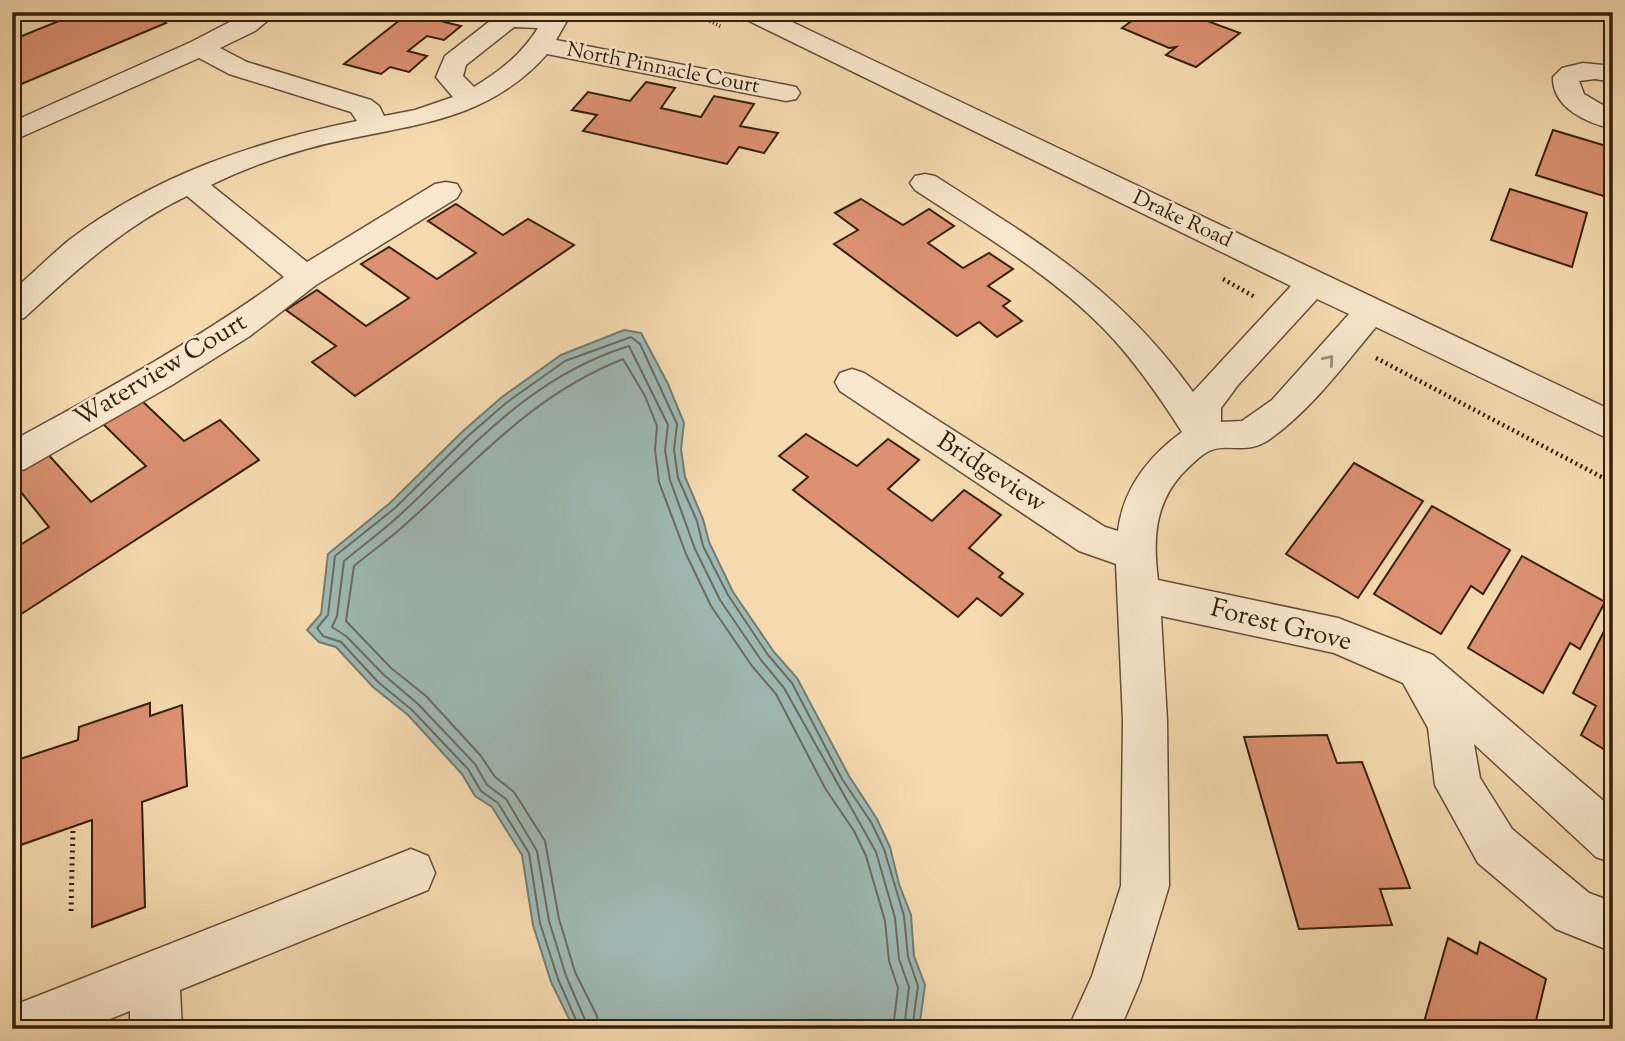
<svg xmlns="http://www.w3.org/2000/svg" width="1625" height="1041" font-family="'Sorts Mill Goudy',serif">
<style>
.water{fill:#9eb9b3;stroke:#747c71;stroke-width:2}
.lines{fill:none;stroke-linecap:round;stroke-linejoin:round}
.shore{stroke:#696c60;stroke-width:2}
.building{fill:#dc9172;stroke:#34200d;stroke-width:2}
.minor-casing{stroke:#644e36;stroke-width:3}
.path-far2{stroke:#34200d;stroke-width:3.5;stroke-dasharray:1 2.5;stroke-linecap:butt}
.path-far1{stroke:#34200d;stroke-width:4.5;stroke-dasharray:2 3.5;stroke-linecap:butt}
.path{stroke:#34200d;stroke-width:5;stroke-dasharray:2 4.5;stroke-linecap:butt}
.minor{fill:#f8e7cc;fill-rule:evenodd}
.oneway{stroke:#a08d76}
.labels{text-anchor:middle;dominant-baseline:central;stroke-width:5;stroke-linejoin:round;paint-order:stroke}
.far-street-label{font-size:21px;fill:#34200d;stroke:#f8e7cc}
.street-label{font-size:26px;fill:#34200d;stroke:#f8e7cc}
</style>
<rect width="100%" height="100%" fill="#f5dab0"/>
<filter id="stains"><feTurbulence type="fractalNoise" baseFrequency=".00286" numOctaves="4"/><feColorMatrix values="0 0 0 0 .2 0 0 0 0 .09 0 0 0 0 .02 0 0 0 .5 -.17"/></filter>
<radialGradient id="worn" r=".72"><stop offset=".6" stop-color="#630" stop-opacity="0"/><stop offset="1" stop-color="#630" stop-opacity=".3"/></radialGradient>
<polygon class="water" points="624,330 641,333 668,384 684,423 681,449 685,477 703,519 709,542 733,592 774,652 797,678 849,776 877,819 890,847 899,884 911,915 914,956 925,985 919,1029 574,1029 551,982 533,925 522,855 492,807 475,796 462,774 408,715 373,687 336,647 319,642 307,630 321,614 328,554 390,503 463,431 502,397 561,355"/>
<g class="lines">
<g class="shore">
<polyline points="580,1029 558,979 540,923 529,853 498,803 481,791 468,769 412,710 378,682 341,642 323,636 317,628 328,615 335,556 395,508 468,436 506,403 565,361 631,337 640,344 677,424 674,450 678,478 697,521 703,546 728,595 768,655 792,683 842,779 871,822 884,849 904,916 908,957 918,986 912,1029"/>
<path d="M589,1029L566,976L549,921L537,851L506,799L487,785L475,764L418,704L384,675L346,636L332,627L337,616L344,561C363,545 384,530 402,513C475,445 530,377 629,346L668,425L665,450L670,480L695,549L720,600L761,660L784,688L876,852L895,918L899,959L909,987L904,1029"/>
<path d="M599,1029L597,1016L575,972L559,919L545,841L514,792L495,777L481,756L426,696L391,668L346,621L354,566C372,551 391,538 408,522C480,458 531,396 623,359L645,396L657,426L655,450L659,482L686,554L711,606L752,666L776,694L825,788L854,831L866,856L885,921L889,961L898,988L893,1029"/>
</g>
</g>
<g class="building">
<polygon points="81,12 152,12 166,23 19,85 16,81 12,83 12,40"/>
<polygon points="410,12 455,12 444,22 461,26 444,40 427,36 408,51 427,56 409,72 390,67 381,74 344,64"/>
<polygon points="1144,12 1183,12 1240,33 1196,67 1166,55 1176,47 1169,48 1122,28"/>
<polygon points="646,82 675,88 661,108 701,117 714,96 754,104 740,126 778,133 764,153 739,147 727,164 583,131 597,115 572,110 588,92 630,101"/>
<polygon points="1553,130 1613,148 1613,199 1536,175"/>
<polygon points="1510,189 1587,213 1572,267 1491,240"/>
<polygon points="861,199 903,225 929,209 954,226 928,243 963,268 989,253 1013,269 988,286 1010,301 1003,306 1022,321 997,337 979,322 957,336 834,244 858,230 835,213"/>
<polygon points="456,204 503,235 528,219 574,245 355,396 312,362 336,346 286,310 317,290 366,326 409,298 361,264 389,247 437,279 476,253 428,221"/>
<polygon points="139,398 184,441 220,420 259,460 12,620 12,550 49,527 12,481 12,472 46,452 91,502 146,466 100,421"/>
<polygon points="806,434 857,466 888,439 919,460 888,489 932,521 964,490 1001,515 969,548 1003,573 999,577 1023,594 1001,616 977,598 958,617 793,490 808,477 779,456"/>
<polygon points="1354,463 1423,501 1358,598 1286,554"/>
<polygon points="1432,506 1510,550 1483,594 1471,586 1441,634 1374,594"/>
<polygon points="1522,556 1605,602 1580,649 1570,643 1543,693 1468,648"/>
<polygon points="1611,617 1613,618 1613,755 1581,735 1596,706 1573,693"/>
<polygon points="150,703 150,716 182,705 187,786 142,802 145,907 92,927 92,820 12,848 12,748 21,745 20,759 78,740 79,727"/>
<polygon points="1327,735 1337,763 1362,762 1410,888 1380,889 1392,925 1299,929 1244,737"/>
<polygon points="1448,938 1477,954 1480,942 1546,979 1534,1029 1422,1029"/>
</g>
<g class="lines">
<defs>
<g id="minor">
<path d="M249,12H278L255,31L220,48L247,62L371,100L379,106L384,116L415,110L453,97L436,77L445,56L499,14L505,12H572L556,40L786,85L796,87L800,93L796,99L786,101L547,54C481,129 395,124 306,149C274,158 241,170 211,185L307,262L435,184L446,182L457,184L461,191L457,198L316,285L250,336L172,385L25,469L12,473V441C106,390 198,340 284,277L187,196C124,226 75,271 24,318L12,321V291C31,275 49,257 68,241C153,176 254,142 357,121L351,112L229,74L199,58L12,141V122L191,42ZM514,27L538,28C521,55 500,71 474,87L463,76L466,65Z"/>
<path d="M738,12H771L1613,411V441L1376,327C1343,366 1312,409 1270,439C1246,456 1228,442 1209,451C1199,456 1189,467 1181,475C1154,506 1153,541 1158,580L1338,618L1433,655L1613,809V863L1596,857L1474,744L1480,778L1512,829L1589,893L1613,902V952L1556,929L1478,863L1435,785L1428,728L1403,683L1334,653L1161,616L1167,720L1169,886L1140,982L1120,1029H1068L1092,976L1121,886L1123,720L1116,564L1079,551L840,391L835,382L840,373L852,369L864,373L1105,527L1118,531C1123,489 1148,457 1182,432C1159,396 1134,360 1104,329C1049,273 980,233 915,190L910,183L915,176L925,174L935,176C1040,243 1119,289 1193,392L1291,286L741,17ZM1317,299L1349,314L1272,400L1242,421L1221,422V408L1238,385Z"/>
<path d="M1583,63L1613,66V82L1595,79L1579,81L1584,94L1613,111V129C1587,123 1552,108 1553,77L1562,68Z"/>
<polygon points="411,849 428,856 435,873 428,890 180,990 182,1029 130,1029 130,1011 85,1029 12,1029 12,1006"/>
</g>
</defs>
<use href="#minor" class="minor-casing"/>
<polyline class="path-far2" points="691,12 722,27"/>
<g class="path-far1">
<polyline points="1223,279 1255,297"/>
<polyline points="1376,358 1613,483"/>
</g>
<g class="path">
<polyline points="71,911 73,826"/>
<polyline points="14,932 18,845"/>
</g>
<use href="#minor" class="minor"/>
</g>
<defs><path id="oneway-chevron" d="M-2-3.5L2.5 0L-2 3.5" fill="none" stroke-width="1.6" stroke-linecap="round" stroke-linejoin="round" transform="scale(1.75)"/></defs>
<use class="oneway" href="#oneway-chevron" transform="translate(1329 360) rotate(-49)"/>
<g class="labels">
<g class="far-street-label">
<text transform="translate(663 69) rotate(11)">North Pinnacle Court</text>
<text transform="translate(1182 220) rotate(25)">Drake Road</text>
</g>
<g class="street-label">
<text transform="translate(161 371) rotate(-31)">Waterview Court</text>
<text transform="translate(991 473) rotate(33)">Bridgeview</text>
<text transform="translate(1281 626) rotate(14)">Forest Grove</text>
</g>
</g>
<rect width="1625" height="1041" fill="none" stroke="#f5dab0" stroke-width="42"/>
<rect x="14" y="14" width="1597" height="1013" fill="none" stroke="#34200d" stroke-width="3.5"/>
<rect x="21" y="21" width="1583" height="999" fill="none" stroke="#34200d" stroke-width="2"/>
<rect width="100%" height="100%" filter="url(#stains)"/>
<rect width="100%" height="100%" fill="url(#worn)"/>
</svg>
